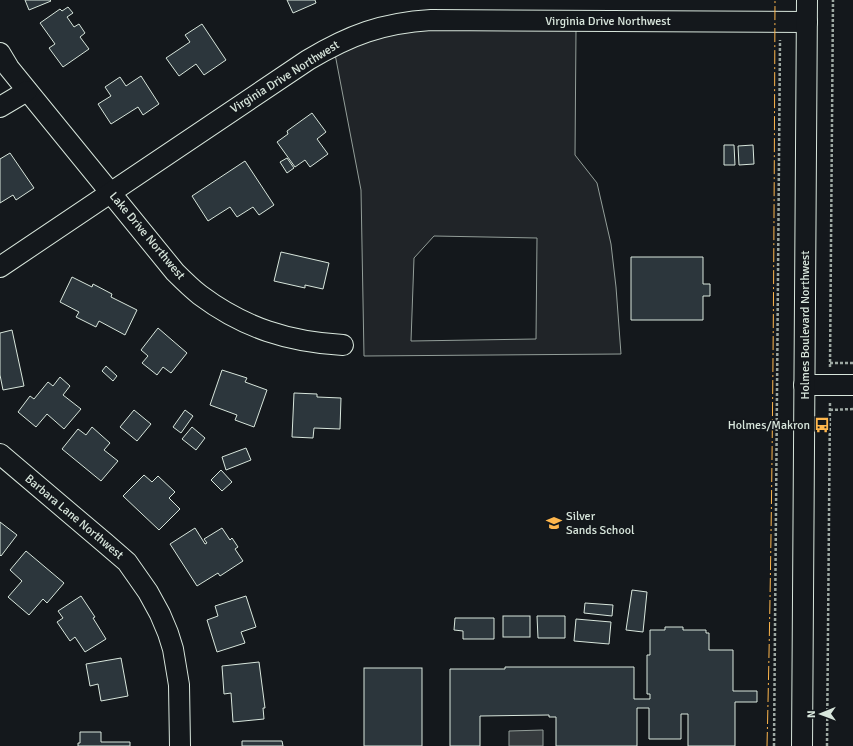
<svg xmlns="http://www.w3.org/2000/svg" width="853" height="746" font-family="Signika,sans-serif">
<style>
.green{fill:#202428;stroke:#939e99;fill-rule:evenodd}
.water{fill:#363b3e;stroke:#939e99}
.building{fill:#2c363c;stroke:#d8e6dc}
.lines{fill:none;stroke-linecap:round;stroke-linejoin:round}
.minor-casing{stroke:#d8e6dc;stroke-width:22}
.path{stroke:#9da8a2;stroke-width:2.5;stroke-dasharray:3 2;stroke-linecap:butt}
.minor{stroke:#14181c;stroke-width:20}
.power{stroke:#ffb74d;stroke-width:1;stroke-dasharray:14 3 2 3;stroke-linecap:butt}
.labels{text-anchor:middle;dominant-baseline:central;stroke-width:3;stroke-linejoin:round;paint-order:stroke}
.street-label{font-size:12px;fill:#d8e6dc;stroke:#14181c}
.poi-label{font-size:12px;fill:#d8e6dc;stroke:#14181c;text-anchor:end}
</style>
<rect width="100%" height="100%" fill="#14181c"/>
<path class="green" d="M416,30H576L575,155L597,183L611,244L616,287L621,354L364,356L361,190L335,54L375,37ZM434,236L537,238L536,339L411,341L414,258Z"/>
<polygon class="water" points="543,730 543,746 509,746 509,731"/>
<g class="building">
<polygon points="25,0 50,0 51,1 29,10"/>
<polygon points="287,0 315,0 316,3 293,13"/>
<polygon points="68,7 73,13 67,17 74,27 79,24 85,33 80,37 89,49 63,67 49,48 55,44 40,23 60,9 62,11"/>
<polygon points="202,24 226,60 204,75 196,64 179,76 166,58 190,42 185,35"/>
<polygon points="141,76 159,104 143,115 138,107 111,124 98,104 111,96 105,87 120,77 126,86"/>
<polygon points="312,113 326,132 317,139 328,154 310,167 305,160 295,167 277,142 288,134 287,131"/>
<polygon points="724,145 734,145 735,165 724,165"/>
<polygon points="753,145 754,164 739,165 738,146"/>
<polygon points="10,153 34,188 16,200 13,195 0,203 0,159"/>
<polygon points="287,158 294,168 287,173 280,162"/>
<polygon points="245,161 274,205 259,215 253,207 237,217 230,207 208,221 192,196"/>
<polygon points="281,252 329,263 323,289 305,285 305,288 274,281"/>
<polygon points="631,257 703,257 703,284 710,284 710,296 703,296 703,320 631,320"/>
<polygon points="72,277 92,287 93,284 112,294 111,297 137,310 125,335 99,321 96,327 76,317 79,312 60,302"/>
<polygon points="158,328 187,353 171,373 163,367 157,375 142,363 148,356 141,350"/>
<polygon points="12,330 24,386 3,390 0,375 0,333"/>
<polygon points="106,366 117,376 113,381 102,371"/>
<polygon points="222,370 247,378 245,382 267,390 254,427 235,420 237,415 210,405"/>
<polygon points="60,377 70,386 63,395 81,409 64,429 47,414 36,427 18,412 30,396 34,399 48,382 53,386"/>
<polygon points="294,393 317,394 317,397 341,398 340,429 314,428 313,438 292,437"/>
<polygon points="134,410 151,424 137,441 120,427"/>
<polygon points="185,410 193,416 181,433 173,427"/>
<polygon points="92,427 110,443 104,450 118,461 101,481 62,449 78,429 86,435"/>
<polygon points="192,427 205,438 196,450 182,439"/>
<polygon points="246,448 251,460 226,470 222,457"/>
<polygon points="221,470 232,482 222,491 211,480"/>
<polygon points="144,475 152,482 158,476 175,492 169,498 180,509 159,530 123,496"/>
<polygon points="0,522 17,535 1,556 0,555"/>
<polygon points="195,528 205,544 207,543 204,539 222,528 230,540 232,538 238,547 235,549 243,561 220,576 218,573 197,586 170,544"/>
<polygon points="26,551 64,583 47,603 43,599 29,615 8,597 22,581 10,570"/>
<polygon points="632,590 647,592 643,632 626,630"/>
<polygon points="81,596 95,617 93,618 106,639 85,652 75,637 70,641 57,622 63,618 58,611"/>
<polygon points="246,596 256,627 241,632 245,643 217,652 207,620 218,616 215,606"/>
<polygon points="585,603 613,605 612,616 584,613"/>
<rect x="503" y="616" width="27" height="21"/>
<polygon points="537,616 565,616 565,638 538,638"/>
<polygon points="455,618 494,618 494,639 463,639 463,631 454,630"/>
<polygon points="576,619 611,622 609,644 574,641"/>
<polygon points="665,627 683,627 683,630 706,630 706,633 709,633 709,650 733,650 733,691 757,691 757,702 735,702 735,746 688,746 688,714 681,714 681,739 649,739 649,708 637,708 637,746 556,746 556,717 549,717 549,715 480,716 480,746 450,746 450,669 505,669 505,667 634,667 634,699 650,699 650,694 647,694 647,655 650,655 650,630 665,630"/>
<polygon points="121,658 128,696 101,701 98,684 90,686 86,664"/>
<polygon points="259,662 265,708 263,708 264,719 233,722 231,693 224,694 222,666"/>
<rect x="364" y="668" width="58" height="78"/>
<polygon points="80,732 101,732 101,742 130,742 130,746 78,746 78,743 80,743"/>
<polygon points="242,741 282,741 283,746 242,746"/>
</g>
<g class="lines">
<defs>
<g id="minor">
<path d="M0,53L9,68L175,272C183,280 191,288 200,295C244,328 289,342 343,345"/>
<polyline points="0,107 27,91"/>
<path d="M0,267L308,60C350,35 382,23 431,20L807,22"/>
<polyline points="804,385 853,385"/>
<polyline points="0,454 105,543 127,562 148,592 160,614 168,633 173,649 179,685 180,746"/>
<polyline points="802,746 807,0"/>
</g>
</defs>
<use href="#minor" class="minor-casing"/>
<g class="path">
<polyline points="830,363 853,363"/>
<polyline points="830,367 833,0"/>
<polyline points="830,410 853,409"/>
<polyline points="774,746 780,40"/>
<polyline points="827,746 830,402"/>
</g>
<use href="#minor" class="minor"/>
<path class="power" d="M767,746C773,497 774,249 775,0"/>
</g>
<defs>
<symbol id="bus-bare" viewBox="-9 -9 18 18"><path d="M-5-6H5V4H4V6H2V4H-2V6H-4V4H-5ZM-3.5-4V0h7V-4ZM-3.5 1.2v1.5H-2V1.2ZM2 1.2v1.5H3.5V1.2Z" fill="#ffb74d" stroke="#14181c" stroke-width="2.5" paint-order="stroke"/></symbol>
<symbol id="school-bare" viewBox="-9 -9 18 18"><path d="M0-5L7-2L0 1L-7-2ZM-4 1L0 2.5L4 1V4Q0 6-4 4Z" fill="#ffb74d" stroke="#14181c" stroke-width="2.5" paint-order="stroke"/></symbol>
</defs>
<g fill-rule="evenodd">
<use href="#bus-bare" x="811" y="414" width="22" height="22"/>
<use href="#school-bare" x="543" y="512" width="22" height="22"/>
</g>
<g class="labels">
<g class="street-label">
<text x="608" y="21">Virginia Drive Northwest</text>
<text transform="translate(285 77) rotate(-32)">Virginia Drive Northwest</text>
<text transform="translate(147 236) rotate(50)">Lake Drive Northwest</text>
<text transform="translate(805 325) rotate(-90)">Holmes Boulevard Northwest</text>
<text transform="translate(74 517) rotate(40)">Barbara Lane Northwest</text>
</g>
<g class="poi-label">
<text x="810" y="425">Holmes/Makron</text>
<text x="566" y="516" text-anchor="start">Silver<tspan x="566" dy="14">Sands School</tspan></text>
</g>
</g>
<g transform="translate(821 714) rotate(269)" stroke="#14181c" stroke-width="3" paint-order="stroke">
<path d="M0-3L7 15L0 10L-7 15Z" fill="#d8e6dc"/>
<text y="-6" font-size="11" font-weight="bold" text-anchor="middle" fill="#d8e6dc">N</text>
</g>
</svg>
